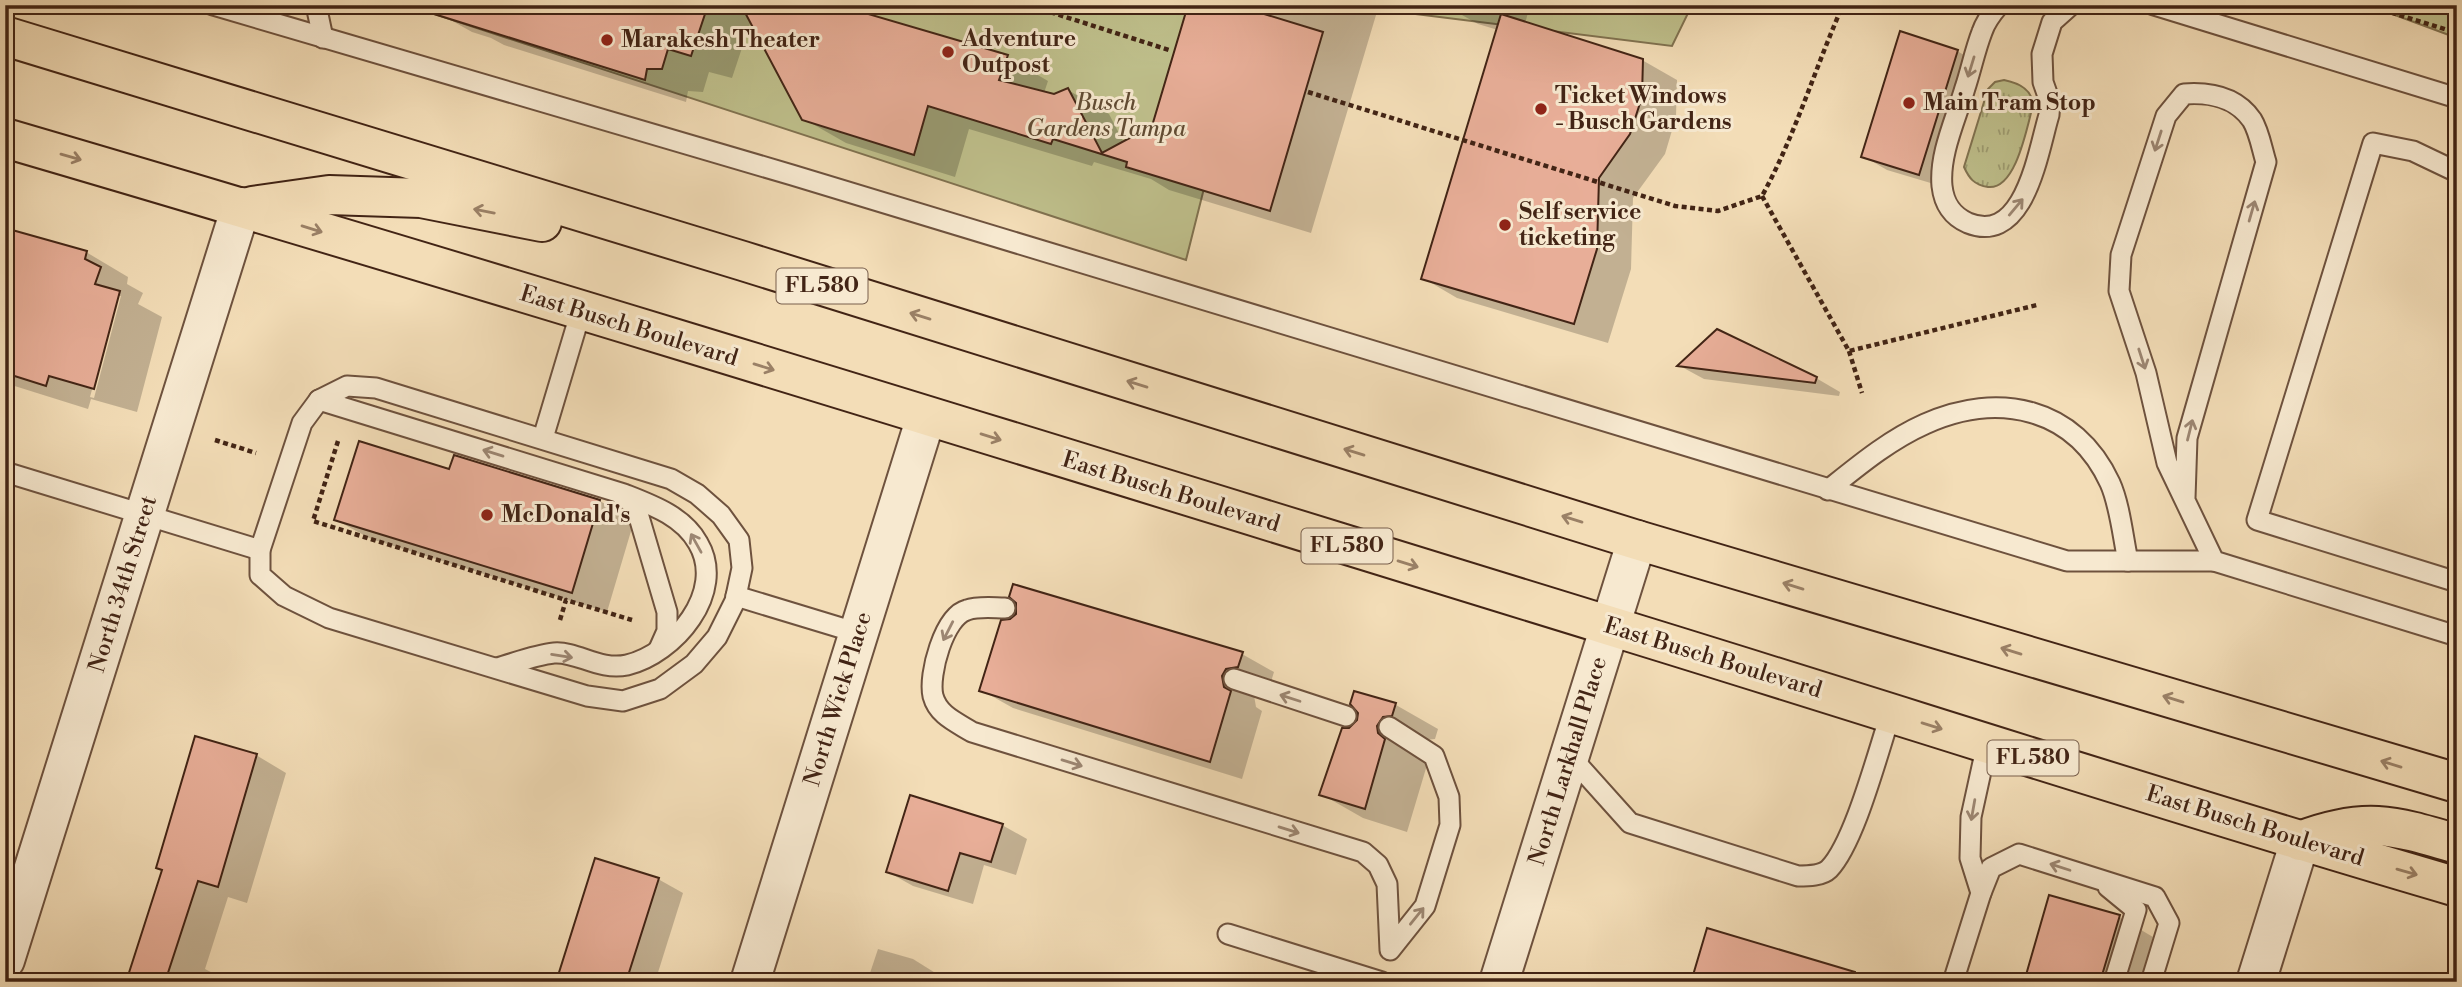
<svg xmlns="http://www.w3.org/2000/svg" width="2462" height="987" font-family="'Libre Bodoni',serif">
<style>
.grass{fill:url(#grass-tufts);stroke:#807250;stroke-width:2}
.park{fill:#bfc08c;stroke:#807250;stroke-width:2}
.shadow{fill:#0003;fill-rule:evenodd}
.building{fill:#e8ae98;stroke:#422415;stroke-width:2}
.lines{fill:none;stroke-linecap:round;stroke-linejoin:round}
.service-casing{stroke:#6e523e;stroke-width:23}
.minor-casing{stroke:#6e523e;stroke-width:42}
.primary-casing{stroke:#422415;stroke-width:42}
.path{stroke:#422415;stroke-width:4.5;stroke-dasharray:5 3.5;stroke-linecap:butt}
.service{stroke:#f7e9d0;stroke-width:19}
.minor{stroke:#f7e9d0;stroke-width:38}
.primary{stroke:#f3ddb7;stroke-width:38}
.oneway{stroke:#9c8672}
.oneway2{stroke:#9a8066}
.poi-dot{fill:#8f2418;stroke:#f7e9d0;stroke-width:2.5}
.labels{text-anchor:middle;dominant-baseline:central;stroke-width:6;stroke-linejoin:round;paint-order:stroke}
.shield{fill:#f7e9d0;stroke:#785f4d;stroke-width:2}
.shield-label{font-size:21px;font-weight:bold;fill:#422415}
.poi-label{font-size:23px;font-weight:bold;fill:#422415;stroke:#f7e9d0;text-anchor:start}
.park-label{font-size:23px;font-style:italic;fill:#614b33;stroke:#f7e9d0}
.street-label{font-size:23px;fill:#422415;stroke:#f7e9d0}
</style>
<defs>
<pattern id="grass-tufts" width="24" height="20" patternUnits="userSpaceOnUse" patternTransform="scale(1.75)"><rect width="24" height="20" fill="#bfc08c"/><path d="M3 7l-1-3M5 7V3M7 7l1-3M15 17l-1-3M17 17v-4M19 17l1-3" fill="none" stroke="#9d9c71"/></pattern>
</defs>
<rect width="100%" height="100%" fill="#f3ddb7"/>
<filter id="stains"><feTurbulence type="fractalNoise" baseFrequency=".00286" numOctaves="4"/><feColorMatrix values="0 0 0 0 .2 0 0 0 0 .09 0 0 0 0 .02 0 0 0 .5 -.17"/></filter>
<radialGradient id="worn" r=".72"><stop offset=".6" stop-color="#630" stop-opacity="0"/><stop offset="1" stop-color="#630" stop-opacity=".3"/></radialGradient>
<path class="grass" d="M2004,80C2019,83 2032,89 2033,105C2027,127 2016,190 1988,187C1974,185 1969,178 1964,167L1988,89L1995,82Z"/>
<g class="park">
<polygon points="439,5 1250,5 1186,260 434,14"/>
<polygon points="1343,5 1692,5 1672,46"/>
<polygon points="2368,5 2457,5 2457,38"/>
</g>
<g class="shadow">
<polygon points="432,5 834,5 1007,57 1048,81 1044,93 1054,96 1068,90 1109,114 1124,143 1153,127 1190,5 1379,5 1311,233 1169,190 1151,179 1094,162 1092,166 969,129 955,177 846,143 804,119 751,21 732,78 709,72 703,92 688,91 686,102 504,45 491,38 472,32 431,9"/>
<polygon points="1431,5 1530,5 1525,24 1642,60 1677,80 1676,117 1665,154 1633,198 1631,269 1608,343 1457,298 1423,278 1498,30 1478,24 1462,15"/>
<polygon points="1957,51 1982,65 1944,187 1887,170 1863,156"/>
<path d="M5,230L86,252L128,277L127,284L143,293L138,304L162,317L137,412L91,399L88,409L5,383ZM117,296H121L94,398L90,397Z"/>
<polygon points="1680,366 1816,378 1840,392 1839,396 1704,379"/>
<polygon points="455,457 600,501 634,521 607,612 371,539 336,520 450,471"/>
<polygon points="1242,654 1274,672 1270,685 1254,695 1256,707 1262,711 1242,779 1013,708 981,690"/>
<polygon points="1355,693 1396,705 1438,729 1435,739 1425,740 1418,751 1420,759 1427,765 1407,832 1363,818 1321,794 1350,730 1359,721"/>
<polygon points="256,755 286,773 247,903 228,897 205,969 230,982 127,982"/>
<polygon points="1002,825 1027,839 1016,875 984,865 973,904 913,886 888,872"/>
<polygon points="658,879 683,893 655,982 558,982"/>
<polygon points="2119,917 2153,937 2140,982 2026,982"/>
<polygon points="878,949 913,959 937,974 935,982 867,982"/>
</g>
<g class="building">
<polygon points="436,5 708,5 691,56 668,49 662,69 647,69 645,80 434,14"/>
<polygon points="741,5 849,5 851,9 1008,55 999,80 1054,94 1068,88 1102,153 1152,126 1188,5 1235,5 1323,32 1270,211 1126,167 1127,162 1053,139 1051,144 928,106 914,155 802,120"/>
<polygon points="1501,14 1643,59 1642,97 1630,134 1599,178 1597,249 1574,324 1421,279"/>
<polygon points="1900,31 1958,50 1919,175 1861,157"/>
<polygon points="5,228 87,251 85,259 101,267 95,284 120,291 94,389 49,376 46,386 5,373"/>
<polygon points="1717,329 1817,377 1815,383 1677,366"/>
<polygon points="359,441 449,469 454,455 600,500 572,593 334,520"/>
<polygon points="1013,584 1243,652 1238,667 1226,669 1222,676 1224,687 1231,691 1210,762 979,691 1001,620 1010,619 1016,614 1016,603 1009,597"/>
<polygon points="1354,691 1396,703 1392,716 1383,717 1377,726 1378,733 1385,739 1365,809 1319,795 1342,728 1349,728 1357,720 1358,713 1350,704"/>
<polygon points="195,736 257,754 218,887 198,881 165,982 126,982 162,870 156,868"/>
<polygon points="910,795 1003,824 991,862 960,853 948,891 886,872"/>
<polygon points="595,858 659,878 626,982 556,982"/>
<polygon points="2049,895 2120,915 2100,982 2024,982"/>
<polygon points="1707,928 1855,972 1854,982 1691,982"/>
</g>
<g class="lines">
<defs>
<g id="service">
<polyline points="213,5 792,175 2067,561 2214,561"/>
<polyline points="316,5 323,38"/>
<path d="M1999,5C1992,13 1985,23 1982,32C1975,50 1971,70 1965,88C1956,119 1939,154 1942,186C1944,204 1952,216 1968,223C2025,246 2038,151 2049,115L2050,102L2043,82L2042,54L2052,22L2071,5"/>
<polyline points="2154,5 2457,98"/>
<polyline points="2457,172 2413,151 2373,143 2257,520 2457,582"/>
<polygon points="347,386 376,388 671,479 697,494 721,515 739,540 742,568 735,601 717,637 694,664 660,689 623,701 587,696 329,618 284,596 260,575 260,550 302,423 319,400"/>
<path d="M319,400L624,494C652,505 683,516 698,543C727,592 674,654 627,665C599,671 577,651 554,653C535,655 515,663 497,668"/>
<polyline points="543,438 581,311"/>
<polyline points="5,472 260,550"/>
<path d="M1828,490C1858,466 1889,440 1925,424C1998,391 2075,407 2110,483C2120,505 2123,538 2128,561"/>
<polyline points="622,496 631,502 639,517 667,612 667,631 659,649"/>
<path d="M2185,498L2187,438L2266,162C2262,149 2259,131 2252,120C2236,97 2211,92 2184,94L2166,116L2121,255L2119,291L2146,373L2167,463L2214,561L2457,636"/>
<polyline points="736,596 858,633"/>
<path d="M1005,608C994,608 978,606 967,610C944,616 928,675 933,696C938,715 956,722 972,732L1363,852L1378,865L1387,884L1390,950L1425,906L1450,825L1449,797L1434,756L1389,727"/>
<polyline points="1234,679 1346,716"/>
<path d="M1569,755L1630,823L1798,876C1808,876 1822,876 1829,869C1855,842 1878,751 1891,713"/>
<polyline points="2108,887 2136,910 2114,982"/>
<polyline points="1981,893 1991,868 2019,854 2155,897 2169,923 2151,982"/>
<polyline points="1228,934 1382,982"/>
<polyline points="1953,982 1981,893 1970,858 1971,817 1987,744"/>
</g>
<g id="minor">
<polyline points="5,960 241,207"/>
<polyline points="750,982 926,417"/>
<polyline points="1499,982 1637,540"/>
<polyline points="2256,982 2300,841"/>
</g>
<g id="primary">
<polyline points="5,36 743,261 1637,540 2457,783"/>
<path d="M5,138C541,295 1074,461 1607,625C1891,712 2172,804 2457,887"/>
<polyline points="252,206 329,195 421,198 542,222"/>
<path d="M2300,841C2365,816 2393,825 2457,844"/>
</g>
</defs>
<use href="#service" class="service-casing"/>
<use href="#minor" class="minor-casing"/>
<use href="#primary" class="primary-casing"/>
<g class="path">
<polyline points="1035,5 1050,12 1169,50"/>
<polyline points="2367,5 2457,33"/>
<path d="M1308,92L1675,206L1718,211L1762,196C1795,136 1815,68 1843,5"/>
<polyline points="1762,196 1849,351 2037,305"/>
<polyline points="1849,351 1862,393"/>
<polyline points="215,440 256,453"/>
<polyline points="338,441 313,521 566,600"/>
<polyline points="560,620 566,600 632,620"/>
</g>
<use href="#service" class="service"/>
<use href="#minor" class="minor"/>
<use href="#primary" class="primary"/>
</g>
<defs><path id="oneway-shaft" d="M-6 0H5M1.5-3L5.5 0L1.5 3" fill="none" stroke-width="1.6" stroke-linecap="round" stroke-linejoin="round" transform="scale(1.75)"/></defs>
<g class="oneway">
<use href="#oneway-shaft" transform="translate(1971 67) rotate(107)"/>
<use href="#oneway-shaft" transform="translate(2158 141) rotate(108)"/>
<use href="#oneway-shaft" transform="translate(2016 207) rotate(-50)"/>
<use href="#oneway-shaft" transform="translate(2252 211) rotate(-74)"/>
<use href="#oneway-shaft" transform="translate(2142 359) rotate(72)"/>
<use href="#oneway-shaft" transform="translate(2190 430) rotate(-76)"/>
<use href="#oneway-shaft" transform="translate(493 453) rotate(-163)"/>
<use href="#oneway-shaft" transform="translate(696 543) rotate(-119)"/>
<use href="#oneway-shaft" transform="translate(948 631) rotate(117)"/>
<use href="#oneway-shaft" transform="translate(562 656) rotate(9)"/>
<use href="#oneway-shaft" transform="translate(1290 698) rotate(-162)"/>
<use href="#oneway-shaft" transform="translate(1072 763) rotate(17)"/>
<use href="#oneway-shaft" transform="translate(1973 810) rotate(100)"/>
<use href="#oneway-shaft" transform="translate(1289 830) rotate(17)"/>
<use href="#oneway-shaft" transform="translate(2060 867) rotate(-162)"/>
<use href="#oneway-shaft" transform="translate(1417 916) rotate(-51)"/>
</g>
<g class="oneway2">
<use href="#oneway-shaft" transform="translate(71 157) rotate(16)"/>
<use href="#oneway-shaft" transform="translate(484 211) rotate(-169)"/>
<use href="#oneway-shaft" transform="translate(312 229) rotate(17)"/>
<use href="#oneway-shaft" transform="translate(920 316) rotate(-163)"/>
<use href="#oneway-shaft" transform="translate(764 367) rotate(17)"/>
<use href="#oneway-shaft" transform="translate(1137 384) rotate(-163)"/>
<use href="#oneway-shaft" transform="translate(991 437) rotate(17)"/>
<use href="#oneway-shaft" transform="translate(1354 452) rotate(-163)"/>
<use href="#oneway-shaft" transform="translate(1572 519) rotate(-163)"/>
<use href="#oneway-shaft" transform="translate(1408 564) rotate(17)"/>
<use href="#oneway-shaft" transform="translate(1793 586) rotate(-163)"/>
<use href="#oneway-shaft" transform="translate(2011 651) rotate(-163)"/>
<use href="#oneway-shaft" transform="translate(2173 699) rotate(-163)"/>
<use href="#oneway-shaft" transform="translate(1932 726) rotate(17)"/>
<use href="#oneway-shaft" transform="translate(2391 764) rotate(-163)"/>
<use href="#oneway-shaft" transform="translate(2407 872) rotate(16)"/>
</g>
<g class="poi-dot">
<circle cx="607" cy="40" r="7"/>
<circle cx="948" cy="52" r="7"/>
<circle cx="1909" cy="103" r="7"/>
<circle cx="1541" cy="109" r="7"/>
<circle cx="1505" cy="225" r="7"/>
<circle cx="487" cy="515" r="7"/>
</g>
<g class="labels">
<g class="shield">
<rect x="776.5" y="268.5" width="91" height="35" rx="5"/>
<rect x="1301.5" y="528.5" width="91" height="35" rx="5"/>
<rect x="1987.5" y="740.5" width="91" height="35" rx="5"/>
</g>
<g class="shield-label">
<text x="822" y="286">FL 580</text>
<text x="1347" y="546">FL 580</text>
<text x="2033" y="758">FL 580</text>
</g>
<g class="poi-label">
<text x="962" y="39">Adventure<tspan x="962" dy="26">Outpost</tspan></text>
<text x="621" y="40">Marakesh Theater</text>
<text x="1555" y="96">Ticket Windows<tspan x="1555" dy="26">- Busch Gardens</tspan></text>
<text x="1923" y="103">Main Tram Stop</text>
<text x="1519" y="212">Self service<tspan x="1519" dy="26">ticketing</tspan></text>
<text x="501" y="515">McDonald's</text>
</g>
<g class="park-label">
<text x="1106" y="103">Busch<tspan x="1106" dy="26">Gardens Tampa</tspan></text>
</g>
<g class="street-label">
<text transform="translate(629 326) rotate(17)">East Busch Boulevard</text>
<text transform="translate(1171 492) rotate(17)">East Busch Boulevard</text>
<text transform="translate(123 584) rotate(-73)">North 34th Street</text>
<text transform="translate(1713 658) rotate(17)">East Busch Boulevard</text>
<text transform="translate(838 699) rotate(-73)">North Wick Place</text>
<text transform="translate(1568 761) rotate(-73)">North Larkhall Place</text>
<text transform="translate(2255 826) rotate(17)">East Busch Boulevard</text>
</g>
</g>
<rect width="2462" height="987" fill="none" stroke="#f3ddb7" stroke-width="28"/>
<rect x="7" y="7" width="2448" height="973" fill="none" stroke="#422415" stroke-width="3.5"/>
<rect x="14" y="14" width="2434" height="959" fill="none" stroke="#422415" stroke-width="2"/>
<rect width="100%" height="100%" filter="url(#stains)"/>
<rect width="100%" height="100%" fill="url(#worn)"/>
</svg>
